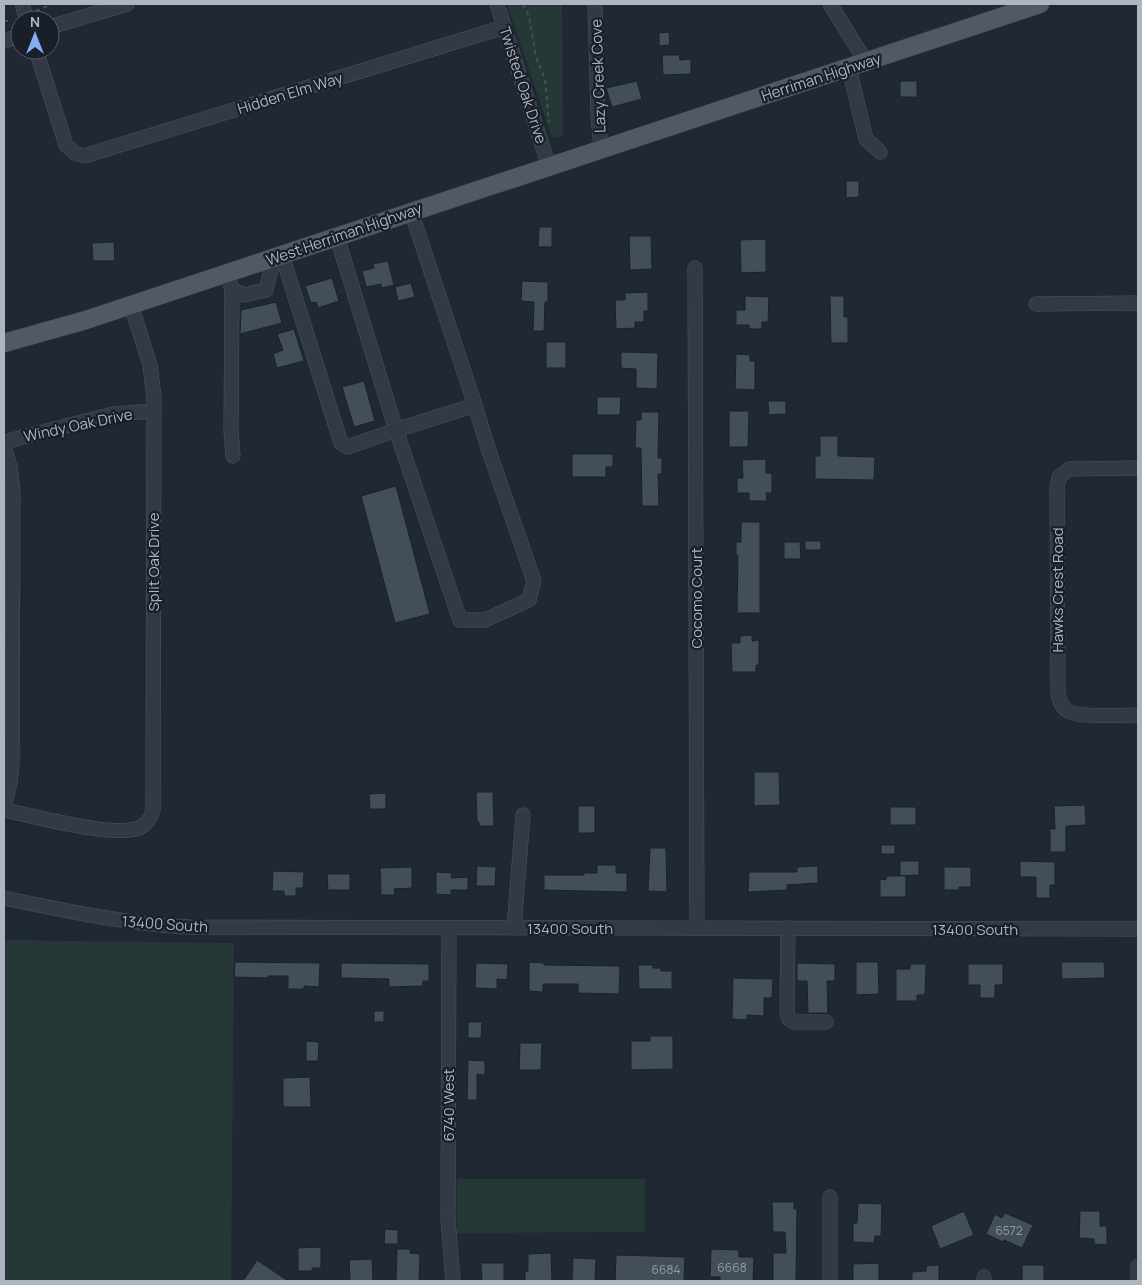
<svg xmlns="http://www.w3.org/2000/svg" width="1142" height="1285" font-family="Manrope,sans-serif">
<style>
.green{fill:#253737}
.building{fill:#434e5b;stroke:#1b212b}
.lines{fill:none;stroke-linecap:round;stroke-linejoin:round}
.minor-casing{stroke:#4e555f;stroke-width:15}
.major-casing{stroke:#3d434e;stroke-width:19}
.path{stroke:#415254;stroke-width:2;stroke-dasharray:4 4;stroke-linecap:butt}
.minor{stroke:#333a44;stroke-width:14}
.major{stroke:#515964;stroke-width:18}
.labels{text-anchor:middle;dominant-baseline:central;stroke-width:4.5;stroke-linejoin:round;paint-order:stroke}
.number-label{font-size:12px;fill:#929ba8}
.street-label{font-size:15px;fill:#adb5c1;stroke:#191f29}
</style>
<rect width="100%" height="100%" fill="#202833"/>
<g class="green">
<polygon points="507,4 562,4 563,136 552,138"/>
<polygon points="4,940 234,943 231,1281 4,1281"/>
<polygon points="457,1179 645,1179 645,1232 457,1233"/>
</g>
<g class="building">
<polygon points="669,32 670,45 659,46 659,33"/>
<polygon points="662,55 679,55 680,60 691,59 691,74 663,75"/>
<polygon points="637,81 642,99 612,107 606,88"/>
<rect x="900" y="81" width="17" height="16"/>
<polygon points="846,181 859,181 859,197 846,198"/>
<polygon points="539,227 552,227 552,247 538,247"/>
<polygon points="629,236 651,236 652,269 630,270"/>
<polygon points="766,239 766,272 741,273 740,240"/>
<polygon points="114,242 115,261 93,261 92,243"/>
<polygon points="388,261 394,285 382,288 381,284 366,287 362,271 374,268 373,264"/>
<polygon points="332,278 339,301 318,308 316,302 311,303 305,286"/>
<polygon points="522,281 548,282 548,302 545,302 544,331 533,331 534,302 521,301"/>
<polygon points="411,283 415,297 398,301 395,287"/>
<polygon points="648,292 648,311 644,311 644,322 635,322 635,328 616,329 615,300 625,300 625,293"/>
<polygon points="745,296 769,297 768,322 762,322 762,329 749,329 749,325 736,325 736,310 745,310"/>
<polygon points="830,296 844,296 844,317 848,317 848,343 831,343"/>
<polygon points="276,302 282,323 240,334 241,310"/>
<polygon points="294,329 304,361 277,368 273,354 283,350 277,334"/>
<rect x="546" y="342" width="20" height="26"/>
<polygon points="621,352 658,353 657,389 636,388 636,369 621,368"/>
<polygon points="736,354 750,355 750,361 755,361 755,390 735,389"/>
<polygon points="364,381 375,421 354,427 342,387"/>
<polygon points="597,397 621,397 620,415 597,415"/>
<polygon points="768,401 786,401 786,414 769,415"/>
<polygon points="729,411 749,411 748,447 729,447"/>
<polygon points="641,412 659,412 658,458 662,458 662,474 658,474 659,506 642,506 641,448 635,448 636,420 641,420"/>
<polygon points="820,436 838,436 838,456 875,457 874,480 815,479 815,456 820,456"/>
<polygon points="572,454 613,454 613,467 606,467 606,477 572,477"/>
<polygon points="766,459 766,473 772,473 772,493 766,493 767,501 749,501 749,493 737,493 737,478 743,478 742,460"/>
<polygon points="396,486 430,614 395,623 361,496"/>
<polygon points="741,522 760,522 760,613 737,613 738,555 736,555 736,542 741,542"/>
<rect x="805" y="541" width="16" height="9"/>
<polygon points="784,542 800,542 801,559 784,559"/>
<polygon points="752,635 752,641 759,640 759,665 756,665 756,672 732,672 731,643 740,643 740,636"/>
<polygon points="754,772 779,772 780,805 754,806"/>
<polygon points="476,792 493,792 494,826 479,826 479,822 477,822"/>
<polygon points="386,793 386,809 370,809 369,794"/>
<polygon points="1085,805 1086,825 1066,826 1066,852 1050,852 1050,829 1055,829 1054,806"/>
<rect x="578" y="806" width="17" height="27"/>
<rect x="890" y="807" width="26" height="18"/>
<rect x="881" y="845" width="14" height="9"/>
<polygon points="650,848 666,848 667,892 648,891"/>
<polygon points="900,861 919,861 919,875 900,876"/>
<polygon points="1020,861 1055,862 1055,885 1050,885 1050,898 1036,898 1036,877 1020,877"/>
<polygon points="597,865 616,865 616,873 627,873 627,892 544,890 544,875 584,875 584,873 597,873"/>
<polygon points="477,866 496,867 495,886 476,886"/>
<polygon points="818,866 818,883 787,885 787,890 748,892 749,872 797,872 797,867"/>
<polygon points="412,867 412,888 394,889 395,895 381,895 380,868"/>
<polygon points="944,867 971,867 971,887 959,887 959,890 944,890"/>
<polygon points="273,871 304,872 303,888 296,888 296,896 284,896 284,891 272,891"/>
<polygon points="436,872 452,873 451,878 468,877 468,890 451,890 451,895 436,894"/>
<polygon points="327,874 350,874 350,890 328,890"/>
<polygon points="886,876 906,876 906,897 880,897 880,879 886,880"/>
<polygon points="235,962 320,963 319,987 304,986 304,989 288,989 288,976 268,976 268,978 234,977"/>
<polygon points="529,962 544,963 544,965 620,966 619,994 578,993 578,984 543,984 543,992 529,991"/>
<polygon points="856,962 878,962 879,994 856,995"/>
<polygon points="1061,962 1104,962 1105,978 1062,979"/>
<polygon points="341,963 429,964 429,981 423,981 423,986 389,987 389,979 341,978"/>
<polygon points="476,963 508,964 507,980 497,979 497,989 475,988"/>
<polygon points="797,963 835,964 835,981 827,981 828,1013 808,1013 807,981 797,981"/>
<polygon points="910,964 926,964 925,995 917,995 917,1001 896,1001 896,969 910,969"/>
<polygon points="968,964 1003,964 1003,985 995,985 995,998 980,998 980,985 968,985"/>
<polygon points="638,965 653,965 653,968 661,968 661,971 672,971 672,989 639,989"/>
<polygon points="733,978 773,979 772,998 764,998 764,1016 747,1015 747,1020 732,1019"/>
<rect x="374" y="1011" width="10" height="11"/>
<polygon points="468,1022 482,1022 481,1038 468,1038"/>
<polygon points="650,1036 673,1036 673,1069 631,1070 631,1041 650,1041"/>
<polygon points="306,1041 319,1042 318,1061 306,1061"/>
<polygon points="520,1043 542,1043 541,1070 519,1070"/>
<polygon points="468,1060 485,1061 485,1075 477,1074 477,1100 467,1100"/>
<polygon points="310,1077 311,1107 283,1107 283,1078"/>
<polygon points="772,1202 794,1202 794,1209 797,1209 796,1281 773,1281 773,1253 786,1253 785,1232 773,1232"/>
<polygon points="858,1203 882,1204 881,1236 875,1236 874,1243 853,1242 853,1223 857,1223"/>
<polygon points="964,1211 974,1235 940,1249 931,1226"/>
<polygon points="1080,1211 1100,1211 1100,1226 1107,1226 1107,1245 1094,1244 1094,1239 1079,1238"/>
<polygon points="1005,1213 1033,1225 1022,1248 1004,1240 1003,1242 986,1234 995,1214 1002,1218"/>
<polygon points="385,1229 398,1230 398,1244 384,1244"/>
<polygon points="321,1247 321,1268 312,1268 312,1271 298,1271 298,1248"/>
<polygon points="397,1249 410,1249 410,1253 420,1254 419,1281 396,1281"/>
<polygon points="711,1249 739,1250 739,1257 754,1257 753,1281 720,1281 720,1277 710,1277"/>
<polygon points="551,1253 552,1281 525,1281 525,1271 528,1271 528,1254"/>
<polygon points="616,1255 685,1257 684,1281 615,1281"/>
<polygon points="573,1258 596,1259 595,1281 572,1281"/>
<polygon points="372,1259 373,1281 350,1281 349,1260"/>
<polygon points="257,1260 288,1281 243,1281"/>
<polygon points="481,1263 504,1263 504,1281 482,1281"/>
<polygon points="879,1263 879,1281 853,1281 853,1264"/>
<polygon points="939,1265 939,1281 912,1281 912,1272 926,1271 926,1266"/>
<rect x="1022" y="1265" width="22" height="16"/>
</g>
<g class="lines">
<defs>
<g id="minor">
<polyline points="22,4 27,20"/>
<polyline points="497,4 549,167"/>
<polyline points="595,4 598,115 601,148"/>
<polyline points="830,4 866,62"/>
<polyline points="50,27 127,4"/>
<polyline points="4,41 20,36"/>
<polyline points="36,50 66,145 75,153 84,156 504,27"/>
<polyline points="849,68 866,139 880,152"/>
<polyline points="411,211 473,399 469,407 396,430 460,620 485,620 529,600 534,581 488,448 473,399"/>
<polyline points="282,255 341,443 348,447 396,430 337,237"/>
<polyline points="695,268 697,928"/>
<polyline points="227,273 232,290 231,431 233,456"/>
<polyline points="232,290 244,295 266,290 272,266 270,259"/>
<polyline points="1036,304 1138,303"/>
<polyline points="4,442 113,414 154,411"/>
<polyline points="4,446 10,467 13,491 12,764 10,783 4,807"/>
<path d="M1138,468L1069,469L1059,477L1057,487L1058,692C1059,700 1061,707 1068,711C1079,718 1123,715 1138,715"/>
<path d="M4,810C34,816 113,838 139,828C147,824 151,818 153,810L154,397L150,365L131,305"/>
<path d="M4,898C66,911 127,924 190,927L1138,929"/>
<polyline points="449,928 448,1219 453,1281"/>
<polyline points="514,928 523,815"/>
<polyline points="788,928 787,1012 789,1019 794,1022 826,1022"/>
<polyline points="984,1277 984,1281"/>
<polyline points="830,1281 830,1197"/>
<polyline points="1138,1281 1138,1266"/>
</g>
<polyline id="major" points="4,343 86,320 131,305 1040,4"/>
</defs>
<use href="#minor" class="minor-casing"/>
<use href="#major" class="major-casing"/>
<g class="path">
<polyline points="523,4 529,16 536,57 545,79 549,122"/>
<polyline points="36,11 52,4"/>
<polyline points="4,21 11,21"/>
</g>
<use href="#minor" class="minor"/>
<use href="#major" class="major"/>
</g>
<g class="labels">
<g class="number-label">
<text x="1009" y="1230">6572</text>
<text x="732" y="1267">6668</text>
<text x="666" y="1269">6684</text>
</g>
<g class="street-label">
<text transform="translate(598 76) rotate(-92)">Lazy Creek Cove</text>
<text transform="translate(821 77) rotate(-18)">Herriman Highway</text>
<text transform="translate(523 85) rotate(72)">Twisted Oak Drive</text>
<text transform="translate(290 93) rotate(-17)">Hidden Elm Way</text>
<text transform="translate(344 234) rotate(-19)">West Herriman Highway</text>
<text transform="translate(78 425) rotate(-12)">Windy Oak Drive</text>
<text transform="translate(153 562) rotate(-90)">Split Oak Drive</text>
<text transform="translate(1057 590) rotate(-90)">Hawks Crest Road</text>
<text transform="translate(696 598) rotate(-90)">Cocomo Court</text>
<text transform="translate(165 924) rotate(4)">13400 South</text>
<text x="570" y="928">13400 South</text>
<text x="975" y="929">13400 South</text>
<text transform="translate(448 1105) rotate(-90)">6740 West</text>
</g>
</g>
<rect width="1142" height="1285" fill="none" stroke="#adb5c1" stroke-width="10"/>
<g transform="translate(35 35)"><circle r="24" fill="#191f29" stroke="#545b66"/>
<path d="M0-4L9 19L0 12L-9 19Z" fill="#84aeef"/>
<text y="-8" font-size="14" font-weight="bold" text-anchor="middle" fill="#adb5c1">N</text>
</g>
</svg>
